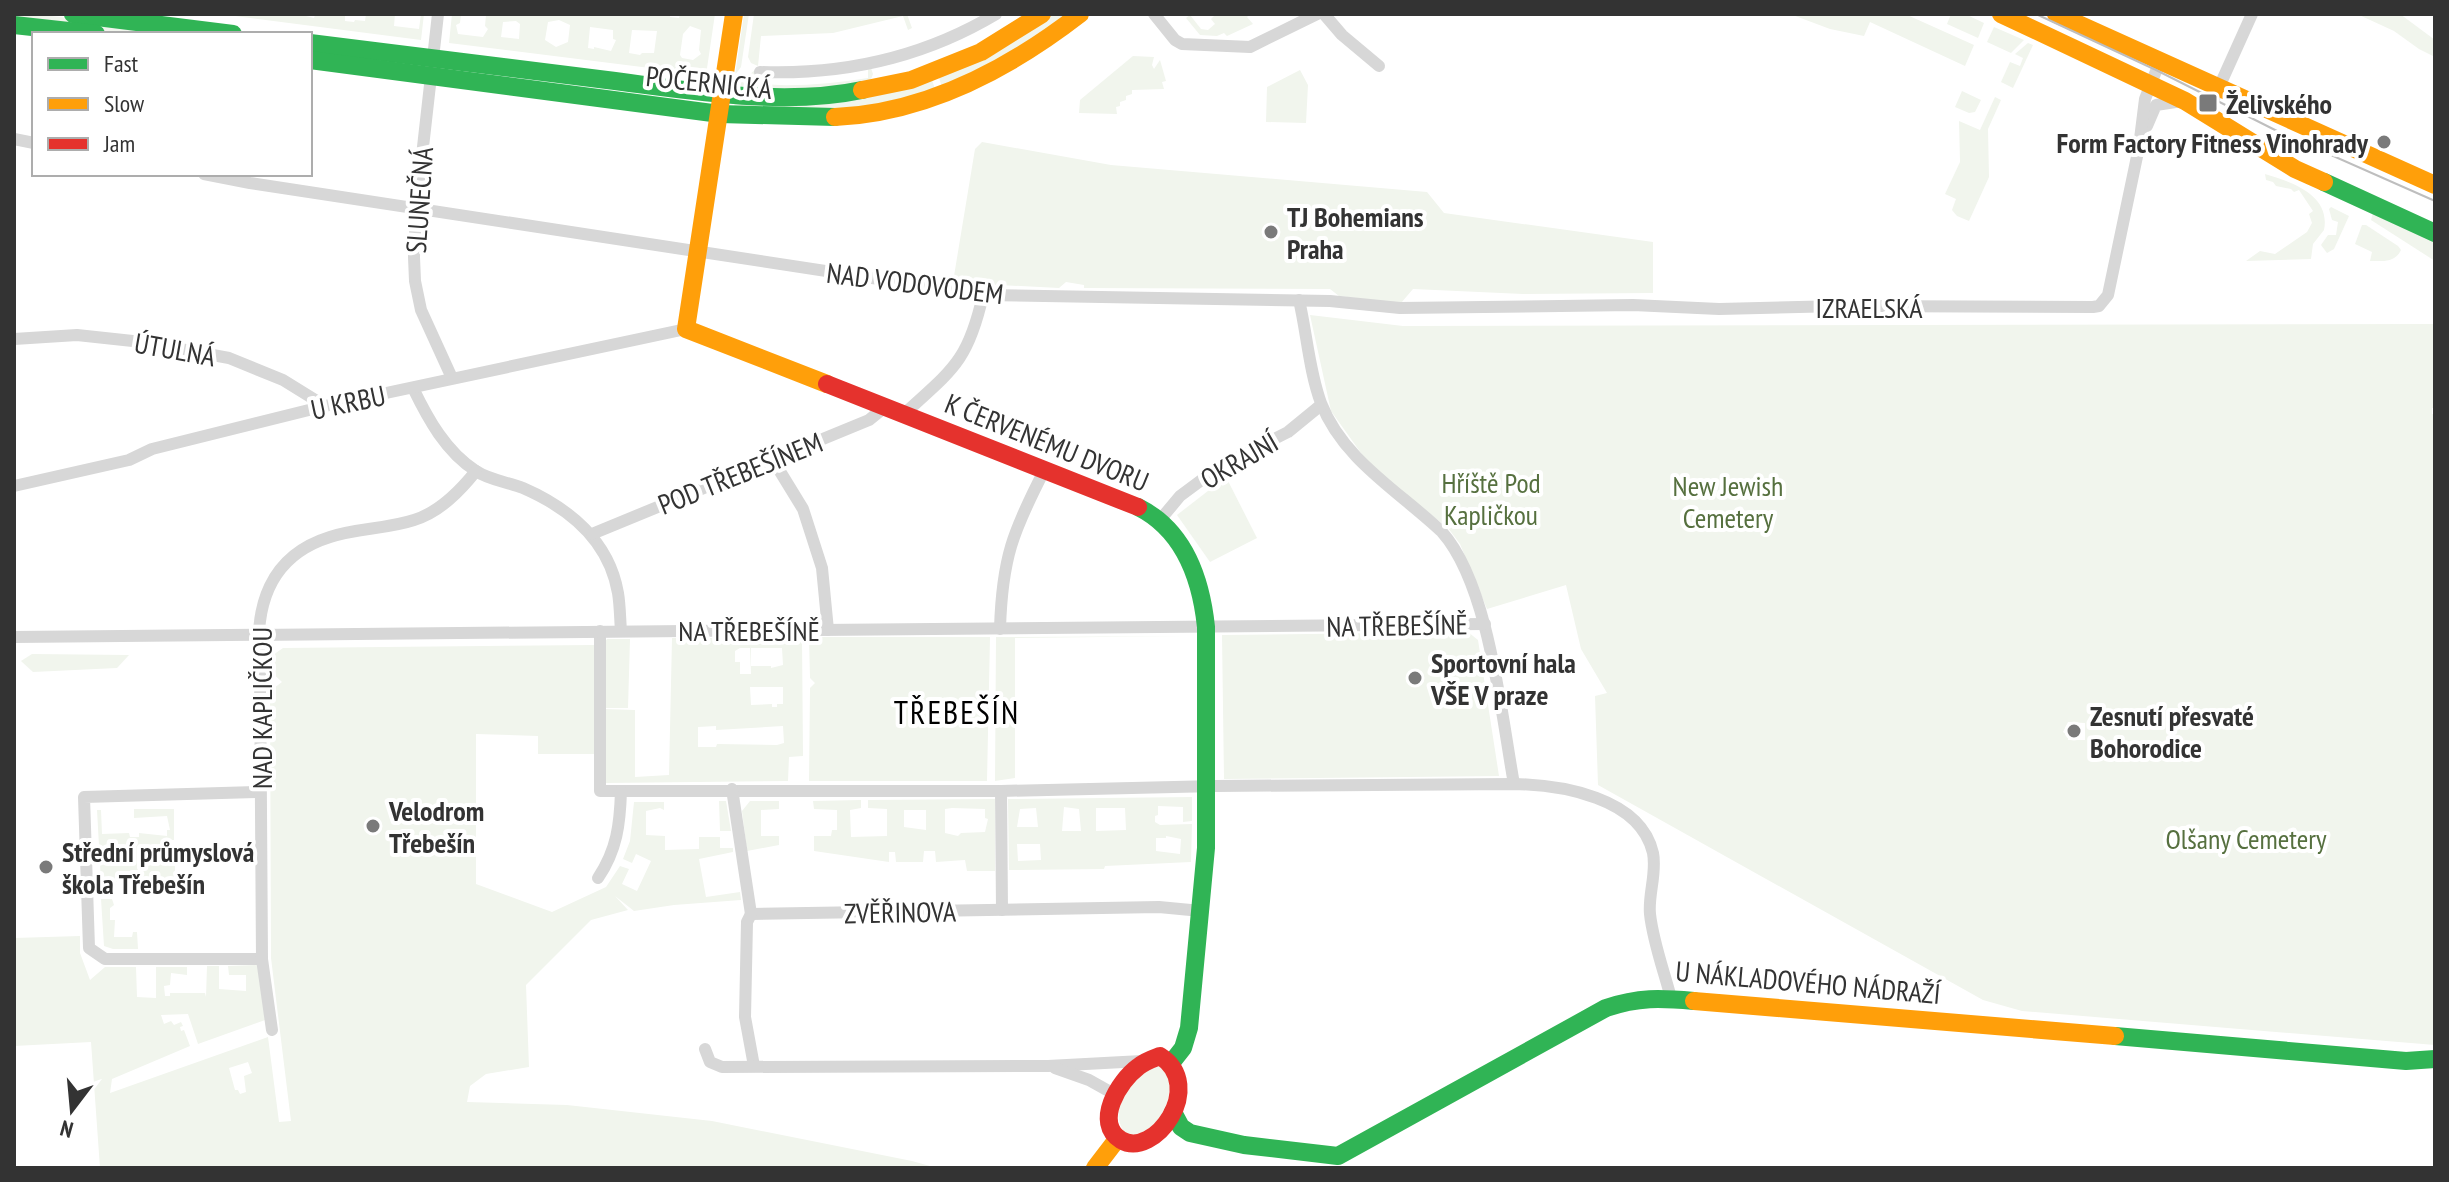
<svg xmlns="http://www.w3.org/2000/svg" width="2449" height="1182" font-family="'PT Sans Narrow',sans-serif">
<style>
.green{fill:#f1f5ed;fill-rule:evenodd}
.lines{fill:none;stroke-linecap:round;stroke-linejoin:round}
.street{stroke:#d7d7d7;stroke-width:12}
.fast{stroke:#30b455;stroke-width:18}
.slow{stroke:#ff9f0a;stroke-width:18}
.jam{stroke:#e5322d;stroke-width:18}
.tram{stroke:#bebebe;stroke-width:2}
.poi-dot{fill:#7a7a7a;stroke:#fff;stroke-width:3}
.labels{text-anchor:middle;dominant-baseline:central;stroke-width:8;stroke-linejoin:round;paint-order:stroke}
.street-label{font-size:28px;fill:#333;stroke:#fff}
.poi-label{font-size:28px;font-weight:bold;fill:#333;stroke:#fff;text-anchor:start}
.park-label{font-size:28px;fill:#56703f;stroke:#fff}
.quarter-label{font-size:32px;letter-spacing:2px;fill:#000;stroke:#fff}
</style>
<rect width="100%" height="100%" fill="#fff"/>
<g class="green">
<polygon points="14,14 34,14 209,34 117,34 14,22"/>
<polygon points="220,14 306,14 306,16 314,18 315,15 345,14 345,21 354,22 355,20 365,21 366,14 395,14 394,26 419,29 421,14 424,14 421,40"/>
<path d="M452,14H461L460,23L456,25L458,34L483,37L488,29L485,26L486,15L479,14H670V17L679,18L680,14H715L706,75L449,43ZM559,20L570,25L568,42L556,47L545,40L548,22ZM516,21L520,24L519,39L501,37L503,22ZM690,26L701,30L699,50L701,54L693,60L682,58L680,55L683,34ZM590,27L613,30V39L616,40L611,51L594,47V49L588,48ZM632,30L657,31L654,53H642L640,55L629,53Z"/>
<polygon points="744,14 749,14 741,67 735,75"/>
<polygon points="754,14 907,14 912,28 908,30 903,16 833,33 761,36 758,66 751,63 748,57"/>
<polygon points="1048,14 1074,14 1051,33 943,90 938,75"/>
<polygon points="1216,14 1250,14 1247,17 1253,24 1227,36 1224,33 1217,36 1200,35 1186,18 1190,15 1201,29 1208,30 1215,24 1211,19"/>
<polygon points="1790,14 1905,14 1974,45 1965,66 1870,22 1864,36 1830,29"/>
<polygon points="1951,14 1965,14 1984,23 1978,38 1947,24"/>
<polygon points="2357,14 2400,14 2435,40 2435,57 2419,49 2394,31"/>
<polygon points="1994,27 2024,40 2011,53 1987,42"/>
<polygon points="2028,43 2033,45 2013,88 2001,82 2010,62 2020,66 2023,58 2015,54"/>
<polygon points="1133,56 1154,57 1152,65 1154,69 1160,60 1166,81 1162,82 1164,89 1132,90 1132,94 1126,96 1126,100 1120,102 1120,106 1116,107 1117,114 1079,113 1080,100"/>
<path d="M871,68L873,74L870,82L808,90L740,86L738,84L755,70L757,73V84C794,87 831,84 868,78V69Z"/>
<polygon points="1300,70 1308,85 1306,123 1266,122 1267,87"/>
<polygon points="931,77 936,92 843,113 736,108 734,105 738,102"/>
<polygon points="1962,91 1981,100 1975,112 1969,113 1955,107"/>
<polygon points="1995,97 2001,100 1988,129 1989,177 1969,221 1957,216 1952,210 1956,199 1945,194 1960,162 1959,121 1980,130"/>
<polygon points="982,142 1111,165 1427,192 1444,213 1653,242 1653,293 1523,294 1413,289 1401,303 1339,296 1330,289 1084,288 1084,285 1066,282 1059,288 960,283 954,276 975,149"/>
<path d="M2265,174C2292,182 2331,195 2324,230L2313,244L2311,259L2246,261L2260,251L2275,254L2307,232L2312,223L2309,214L2313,211L2299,190L2294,192L2291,189L2276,186L2273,182L2266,180Z"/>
<polygon points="2331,207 2349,216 2334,249 2327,253 2321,245 2328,235 2336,235 2338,222 2332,220 2329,209"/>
<polygon points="2373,213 2435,242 2433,258 2435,261 2371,220"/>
<path d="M2362,225H2366L2398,246L2401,250C2395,263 2382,261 2370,261L2372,252L2355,244Z"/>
<path d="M1310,315L1403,326L2435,324V408H2432V414H2435V1045L2022,1011L1983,1000L1598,785L1595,696L1607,693L1581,649L1566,585L1487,609L1460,544L1448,528L1371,467L1331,411ZM2068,722L2085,723V740H2068V736L2063,732Z"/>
<polygon points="1226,477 1257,538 1210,562 1177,515"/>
<polygon points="1468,632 1478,640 1499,776 1224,779 1222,635"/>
<polygon points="1190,636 1015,638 1015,778 995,781 996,637"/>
<polygon points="809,637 990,637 987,781 809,781 810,688 815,683 810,678"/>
<path d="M672,638H802L803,756L789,757L788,781L606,783L604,709L635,710V777L669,775ZM740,648H750L751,674H740V662H735V651ZM751,648H782L783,665L771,668V666H751ZM750,687H783V704H777V707H772V704L751,705ZM716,726V730L783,726L784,743L777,745L717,744L716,747H698V727Z"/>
<polygon points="607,639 630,639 628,708 604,708 603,645"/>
<path d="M594,645L596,754H538V736L476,734V884L552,912L606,887L620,866L629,869L622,884L637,891L651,861L636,854L632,863L623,859L630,841L634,802H664V810L660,808L646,811V835L665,836V850L699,849V837H720V848H733V852L699,859L706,897L740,892L741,900L674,905L634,911L615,896L628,910L591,920L526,985L529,1067L486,1074L470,1086L467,1102L567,1105L712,1121L912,1161L937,1168H100L91,1042L14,1046V938L80,936V953L90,980L105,967H136L137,997L156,998V967H187V975L171,973L170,985L164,986L165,996H170V993H205L206,997L207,966H219V989L246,991V975H229L228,966L258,965L265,1020L198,1044L188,1014L161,1015L164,1024L171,1021L174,1025L181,1022L183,1026L180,1027L181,1031L184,1030L190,1046L112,1079L110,1093L268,1037L279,1122L291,1121L271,958L270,691L282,682L268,669L270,657L283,648ZM248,1062L252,1073L244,1076L246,1092L240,1094L238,1090H235L229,1068Z"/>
<polygon points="32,654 129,655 117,668 33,672 21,661"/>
<path d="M1192,797V821L1183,822V807L1158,806V815L1155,816V822L1160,825L1192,824L1191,862L1105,866L1104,869L1009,870L1008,799ZM1064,807L1079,809L1081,831H1062ZM1036,808L1038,827H1017L1020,809ZM1096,808H1125L1126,830L1096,831ZM1166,836L1181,839L1180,854L1156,851V838H1166ZM1017,844H1040L1041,860L1018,861Z"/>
<path d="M995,799V871H967L965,860L936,862L935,851H924L923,862H896L895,852H889V862L814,851V836H831L832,830H837V810L814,809L813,801L861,800V808L850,810L851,837L887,836V809L868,808V800ZM952,808L985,809V818L988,819L985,832L961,833L958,836L945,833V809ZM904,810H926V830L904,827Z"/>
<polygon points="719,801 726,801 731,831 720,831"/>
<polygon points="750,801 779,801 779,809 761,810 761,836 779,836 779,845 747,851 742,811"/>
<polygon points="134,809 174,809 174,840 169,840 169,850 175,851 175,881 101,882 97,810 101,810 102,834 129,833 130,837 139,837 139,833 167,836 167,830 170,830 167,816 134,818"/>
<polygon points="101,899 112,899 114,905 110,908 110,920 115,920 114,937 132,937 133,932 137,932 138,949 113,949 104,946"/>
<path d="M1159,1066L1165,1069C1179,1093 1158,1137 1127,1135C1104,1111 1132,1072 1159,1066Z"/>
</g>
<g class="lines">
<g class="street">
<polyline points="438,14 416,209 414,257 415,281 421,310 452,378"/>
<polyline points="1154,14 1175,40 1182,44 1250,47 1317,14"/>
<polyline points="1324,14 1342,35 1379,66"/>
<path d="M760,72C843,75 924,57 996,14"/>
<polyline points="2200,109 2211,105 2252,14"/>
<polyline points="2147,126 2156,105 2182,101"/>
<polyline points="14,139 34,143"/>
<polyline points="204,174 250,183 983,295 1330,301 1400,308 1633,305 1719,309 1840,306 2093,307 2099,306 2108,295 2139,147 2145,99 2160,61"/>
<path d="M1299,300C1307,334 1309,371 1321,403C1343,460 1400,492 1442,532C1489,585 1501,713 1514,784"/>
<polyline points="14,339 77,335 142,342 229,358 283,380 325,406"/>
<path d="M413,388C428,419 446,452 476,471C489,480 508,482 523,488C569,508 609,541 618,593C620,605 620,618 621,631"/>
<path d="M904,414C952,370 968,362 983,295"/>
<polyline points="773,460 803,509 822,568 828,630"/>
<polyline points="14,486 129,460 152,449 325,406 686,329"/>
<polyline points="1160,520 1180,496 1219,467 1288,432 1321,405"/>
<polyline points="592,534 869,420 885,407"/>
<path d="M1000,629C1002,558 1013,531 1045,469"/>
<path d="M600,631V791H1001L1216,786L1514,784C1561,785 1640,797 1653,853C1657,873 1648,895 1650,914C1653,942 1664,971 1671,998"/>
<polyline points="14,637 1485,624"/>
<polyline points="732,789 751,914"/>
<polyline points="1001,791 1002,910"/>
<polyline points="260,792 84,797 89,948 105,959 262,959"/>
<path d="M598,878C617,850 620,824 621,791"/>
<polyline points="751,914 1159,907 1201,911"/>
<polyline points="751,914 747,922 745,1017 754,1066"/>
<path d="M272,1030L262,959L260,664C254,607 269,556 330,537C357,528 387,529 414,520C440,512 460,491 476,471"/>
<polyline points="705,1049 710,1062 722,1067 1048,1066 1142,1061"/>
<polyline points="1055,1068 1089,1080 1114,1094"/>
</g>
<g class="fast">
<polyline points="73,14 233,34"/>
<polyline points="14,25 96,34"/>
<path d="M310,43C409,55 508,68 607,80C687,90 782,107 862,90"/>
<polyline points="310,60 720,114 835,117"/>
<polyline points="2324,182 2435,233"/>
<path d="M1138,507C1184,530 1201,579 1206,627V848L1189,1028L1183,1048L1172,1062"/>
<polyline points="2115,1036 2406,1061 2435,1059"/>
<path d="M1173,1112L1181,1127L1190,1133L1244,1145L1338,1156L1606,1008C1639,997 1660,998 1694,1001"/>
</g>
<g class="slow">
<polyline points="734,14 686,329 827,384"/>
<polyline points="2001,14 2185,101 2295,169 2324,182"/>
<polyline points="2056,14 2435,185"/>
<polyline points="862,90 911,80 981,52 1042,14"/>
<path d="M835,117C926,113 1009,69 1080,14"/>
<polyline points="1694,1001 2115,1036"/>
<polyline points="1095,1168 1118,1138"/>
</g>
<g class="jam">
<polyline points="827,384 1138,507"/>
<path d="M1160,1056C1207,1086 1154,1160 1121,1140C1093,1123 1119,1081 1138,1067C1145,1061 1152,1059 1160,1056Z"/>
</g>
<polyline class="tram" points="2036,14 2156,70 2281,133 2435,201"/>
</g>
<g class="poi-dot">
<rect x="2198" y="93" width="20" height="20" rx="4"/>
<circle cx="2384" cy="142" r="8"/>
<circle cx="1271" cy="232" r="8"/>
<circle cx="1415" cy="678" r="8"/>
<circle cx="2074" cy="731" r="8"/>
<circle cx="373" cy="826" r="8"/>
<circle cx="46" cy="867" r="8"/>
</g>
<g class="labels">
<g class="street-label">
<text transform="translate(709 82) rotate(6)">POČERNICKÁ</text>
<text transform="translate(419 200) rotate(-86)">SLUNEČNÁ</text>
<text transform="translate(915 283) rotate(7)">NAD VODOVODEM</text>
<text x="1869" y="307">IZRAELSKÁ</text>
<text transform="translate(175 349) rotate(10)">ÚTULNÁ</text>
<text transform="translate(348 402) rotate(-12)">U KRBU</text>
<text transform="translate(1047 442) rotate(22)">K ČERVENÉMU DVORU</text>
<text transform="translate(1239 460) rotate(-30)">OKRAJNÍ</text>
<text transform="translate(740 473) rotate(-22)">POD TŘEBEŠÍNEM</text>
<text transform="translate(1397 625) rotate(-1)">NA TŘEBEŠÍNĚ</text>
<text x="749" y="630">NA TŘEBEŠÍNĚ</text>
<text transform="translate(261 708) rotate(-90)">NAD KAPLIČKOU</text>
<text transform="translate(900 912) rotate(-1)">ZVĚŘINOVA</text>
<text transform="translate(1808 982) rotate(5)">U NÁKLADOVÉHO NÁDRAŽÍ</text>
</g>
<g class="poi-label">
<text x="2226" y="103">Želivského</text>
<text x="2368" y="142" text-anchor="end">Form Factory Fitness Vinohrady</text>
<text x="1287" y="216">TJ Bohemians<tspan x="1287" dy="32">Praha</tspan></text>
<text x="1431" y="662">Sportovní hala<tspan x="1431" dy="32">VŠE V praze</tspan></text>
<text x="2090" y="715">Zesnutí přesvaté<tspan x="2090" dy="32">Bohorodice</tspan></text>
<text x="389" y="810">Velodrom<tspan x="389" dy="32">Třebešín</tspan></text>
<text x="62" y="851">Střední průmyslová<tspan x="62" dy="32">škola Třebešín</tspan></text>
</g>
<g class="park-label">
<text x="1491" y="482">Hříště Pod<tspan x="1491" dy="32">Kapličkou</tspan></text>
<text x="1728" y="485">New Jewish<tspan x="1728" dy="32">Cemetery</tspan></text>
<text x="2246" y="838">Olšany Cemetery</text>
</g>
<g class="quarter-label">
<text x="957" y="712">TŘEBEŠÍN</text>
</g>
</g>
<rect width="2449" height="1182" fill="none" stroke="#333333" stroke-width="32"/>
<rect x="32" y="32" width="280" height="144" fill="#ffffff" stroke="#adadad" stroke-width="2"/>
<rect x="48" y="58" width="40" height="12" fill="#30b455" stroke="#adadad" stroke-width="2"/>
<text x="104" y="72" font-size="24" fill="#333333">Fast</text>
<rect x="48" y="98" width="40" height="12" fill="#ff9f0a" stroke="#adadad" stroke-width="2"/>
<text x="104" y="112" font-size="24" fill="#333333">Slow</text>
<rect x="48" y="138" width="40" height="12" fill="#e5322d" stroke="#adadad" stroke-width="2"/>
<text x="104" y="152" font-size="24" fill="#333333">Jam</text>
<g transform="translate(72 1110) rotate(196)" stroke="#ffffff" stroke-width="6" paint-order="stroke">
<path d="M0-6L14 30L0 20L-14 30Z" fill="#333333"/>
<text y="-12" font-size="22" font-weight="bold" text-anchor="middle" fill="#333333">N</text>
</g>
</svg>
